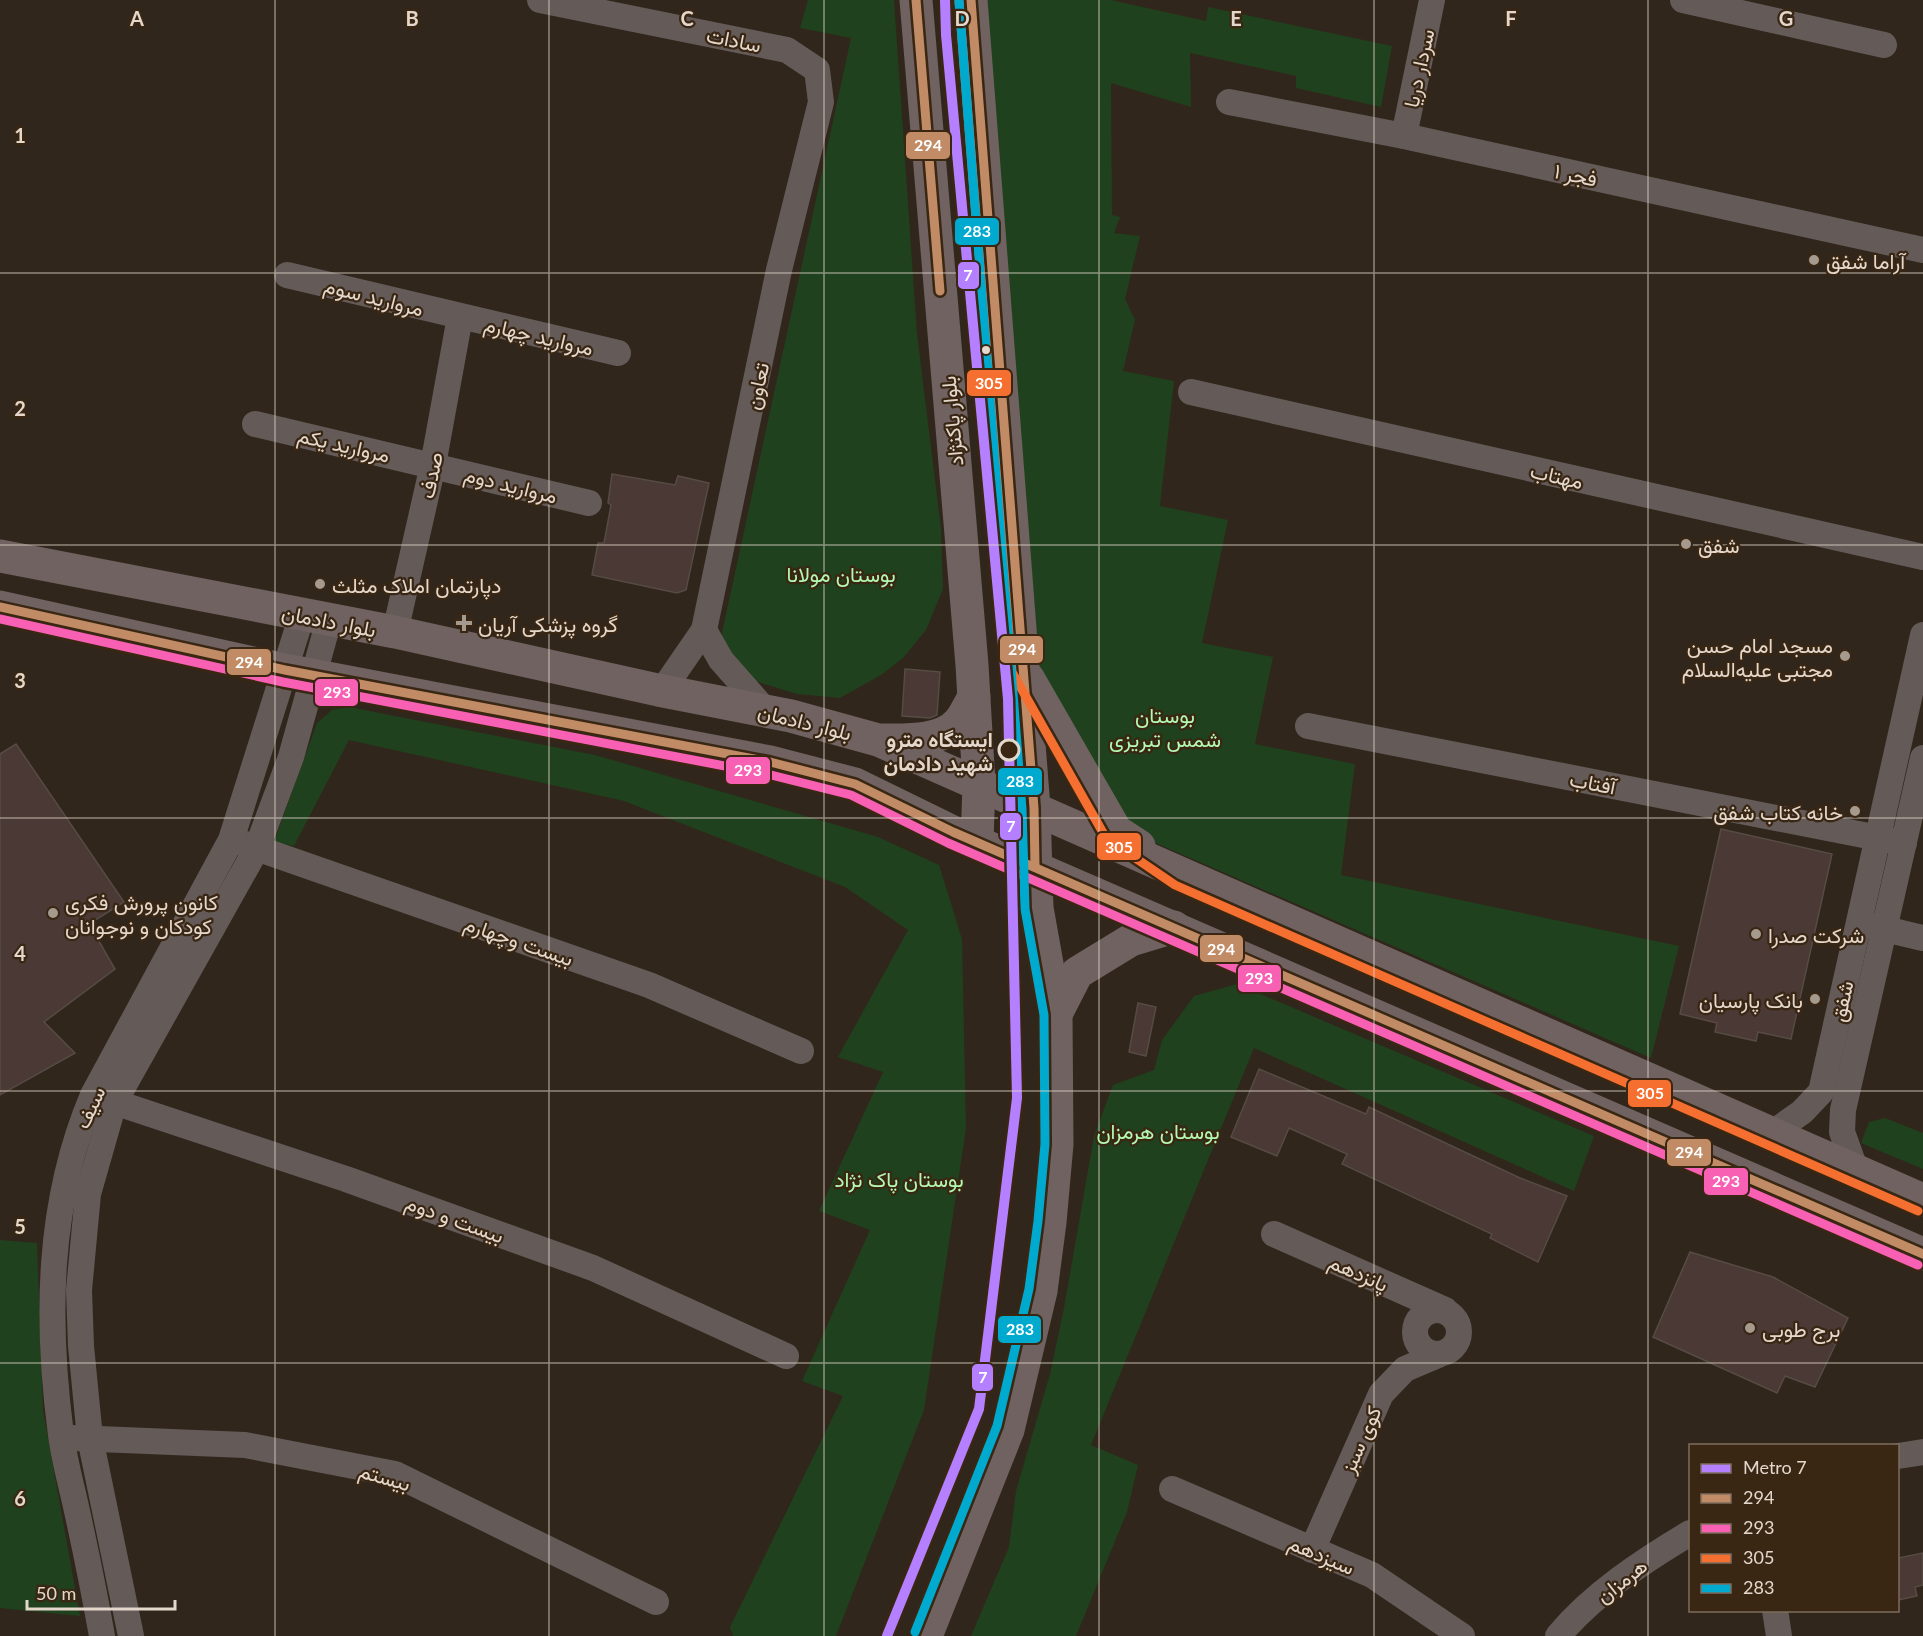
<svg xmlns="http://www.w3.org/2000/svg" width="1923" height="1636" font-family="Lato,Vazirmatn,sans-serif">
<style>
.green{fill:#20411d}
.building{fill:#4a3934;stroke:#564b45;stroke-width:1.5}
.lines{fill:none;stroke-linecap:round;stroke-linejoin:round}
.minor{stroke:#645a58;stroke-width:26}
.major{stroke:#6f6260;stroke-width:33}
.bus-1-casing{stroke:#392613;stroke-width:14}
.bus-2-casing{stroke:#392613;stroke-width:14}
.bus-3-casing{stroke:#392613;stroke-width:14}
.bus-4-casing{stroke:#392613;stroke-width:14}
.bus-1{stroke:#c18c65;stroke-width:9}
.bus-2{stroke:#f860b3;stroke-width:9}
.bus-3{stroke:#f46f30;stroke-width:9}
.bus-4{stroke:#00a9ce;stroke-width:9}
.metro-1-casing{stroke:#392613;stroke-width:15}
.metro-1{stroke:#b480ff;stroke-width:10}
.grid{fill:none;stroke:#e4d8cc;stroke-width:1.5;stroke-opacity:0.55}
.poi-dot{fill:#a59a8e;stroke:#392613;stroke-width:2}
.bus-dot{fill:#e4d8cc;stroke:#392613;stroke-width:2}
.stop-dot{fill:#392613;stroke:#e4d8cc;stroke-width:3}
.labels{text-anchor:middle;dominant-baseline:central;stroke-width:4.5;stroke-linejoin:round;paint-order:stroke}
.street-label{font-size:21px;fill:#e4d8cc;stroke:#392613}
.poi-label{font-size:21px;fill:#e4d8cc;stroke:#392613;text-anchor:start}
.park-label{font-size:21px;fill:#b3f9b1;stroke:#392613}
.stop-label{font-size:21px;font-weight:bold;fill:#e4d8cc;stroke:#392613;text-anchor:end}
.grid-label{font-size:20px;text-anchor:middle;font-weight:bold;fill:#e4d8cc;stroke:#392613;stroke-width:4.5;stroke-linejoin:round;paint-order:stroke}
.line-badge{stroke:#392613;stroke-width:2}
.badge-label{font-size:16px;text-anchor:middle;font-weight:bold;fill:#fff}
</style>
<rect width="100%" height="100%" fill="#31261b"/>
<g class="green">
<polygon points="808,0 894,0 917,334 941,528 943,589 926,630 903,658 881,675 840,698 797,694 755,681 720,642 851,38 800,28"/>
<polygon points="986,0 1111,0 1206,21 1208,7 1392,46 1381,107 1296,88 1296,76 1190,53 1191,107 1111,83 1112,215 1120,217 1114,233 1140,236 1125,299 1135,320 1123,371 1174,381 1160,506 1228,520 1202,643 1273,657 1255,744 1355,764 1341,875 1679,946 1651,1058 1135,834 1048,696 1039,662"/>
<polygon points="349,707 595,755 878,837 939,865 962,939 966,1128 924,1410 836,1636 733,1636 730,1627 843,1396 802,1381 870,1230 819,1211 883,1072 838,1057 908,930 845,887 624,801 349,740 294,846 274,842 317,723 332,710"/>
<polygon points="1237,984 1594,1136 1574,1191 1254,1048 1091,1445 1138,1465 1127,1512 1076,1636 971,1636 1009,1547 1016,1491 1050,1374 1064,1308 1094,1136 1113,1085 1154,1070 1162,1040 1194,996"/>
<polygon points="1885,1118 1923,1133 1923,1169 1861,1143 1869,1122"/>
<polygon points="0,1240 37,1243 43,1410 80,1616 0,1608"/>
</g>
<g class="building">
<polygon points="612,474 675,485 678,476 709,483 686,590 677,593 592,575 598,543 604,543 611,505 608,503"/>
<polygon points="905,669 940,672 937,715 930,718 902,716"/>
<polygon points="16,744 124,902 89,924 115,969 44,1022 75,1053 0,1095 0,754"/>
<polygon points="1721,829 1832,854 1791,1039 1758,1032 1756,1041 1715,1032 1717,1023 1680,1014"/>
<polygon points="1138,1003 1156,1007 1146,1056 1129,1052"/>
<polygon points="1259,1069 1366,1114 1369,1107 1520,1178 1567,1196 1538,1262 1490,1238 1492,1234 1342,1164 1347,1154 1289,1128 1277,1156 1231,1137"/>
<polygon points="1690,1252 1773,1277 1848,1318 1815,1387 1785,1376 1777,1393 1653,1337"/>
<polygon points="1923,1553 1923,1585 1915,1587 1917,1596 1898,1600 1898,1558"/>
</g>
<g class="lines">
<g class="minor">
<polyline points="540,0 787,50 817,70 821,102 779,270 704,630 662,691"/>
<polyline points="1683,0 1884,45"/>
<polyline points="1229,102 1404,136 1923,250"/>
<polyline points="1404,136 1432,0"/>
<polyline points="287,275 618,353"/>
<polyline points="1191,392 1923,557"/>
<polyline points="255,424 589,503"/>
<polyline points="704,630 721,660 765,710"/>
<polyline points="395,632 433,465 460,317"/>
<polyline points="1308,726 1904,843"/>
<polyline points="242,843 649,985 801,1051"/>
<polyline points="1868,925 1923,938"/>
<polyline points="99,1097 346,1179 593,1268 786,1356"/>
<polyline points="1771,1134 1802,1112 1821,1092 1923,635"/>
<polyline points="1856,1171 1842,1132 1843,1110 1923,758"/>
<polyline points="1274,1234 1445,1310"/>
<circle cx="1437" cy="1332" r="22"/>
<polyline points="74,1438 245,1445 395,1474 656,1602"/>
<polyline points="1898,1456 1923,1452"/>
<polyline points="1172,1489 1372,1575 1462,1636"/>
<polyline points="1312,1550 1381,1394 1405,1369 1438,1355"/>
<polyline points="1775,1610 1779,1636"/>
<path d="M102,1636C94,1591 85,1547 75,1502C70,1480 64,1458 61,1435C46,1320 47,1203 93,1095L231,840L302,615"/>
<polyline points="131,1636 90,1438 81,1346 79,1290 88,1194 114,1103 257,848 291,757 329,620"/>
<path d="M1558,1636C1593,1594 1643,1561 1690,1533"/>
</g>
<g class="major">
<polyline points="916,0 972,665 979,784 977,842"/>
<polyline points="0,556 395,632 658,690 791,716 878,740 1923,1200"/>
<polyline points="0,607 285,670 770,762 855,784 953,832 1923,1254"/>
<polyline points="1028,678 1116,831 1139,846"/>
<path d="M883,740C906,740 942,742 959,722C965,715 969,705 974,697"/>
<polyline points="1056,1014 1077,973 1131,940 1174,927"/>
<polyline points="926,1636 1008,1430 1041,1291 1050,1222 1057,1144 1056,1014 1037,908 1034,808 971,0"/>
</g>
<defs>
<g id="bus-1">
<polyline points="916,0 940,291"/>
<polyline points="971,0 1034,808 1035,866"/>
<polyline points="0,607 285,670 770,762 855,784 953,832 1923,1254"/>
</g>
<polyline id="bus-2" points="0,619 283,682 767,774 851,795 948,843 1918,1265"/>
<polyline id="bus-3" points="959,1 1012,672 1106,838 1175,885 1918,1211"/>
<polyline id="bus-4" points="915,1632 997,1426 1029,1289 1038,1221 1045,1144 1044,1015 1025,909 1022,809 959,1"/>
</defs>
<use href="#bus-1" class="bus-1-casing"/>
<use href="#bus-2" class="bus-2-casing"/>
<use href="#bus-3" class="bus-3-casing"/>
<use href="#bus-4" class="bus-4-casing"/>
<use href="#bus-1" class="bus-1"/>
<use href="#bus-2" class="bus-2"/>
<use href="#bus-3" class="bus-3"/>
<use href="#bus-4" class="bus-4"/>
<defs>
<polyline id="metro-1" points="887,1636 979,1409 1017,1098 1008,699 946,35 945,0"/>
</defs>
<use href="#metro-1" class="metro-1-casing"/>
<use href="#metro-1" class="metro-1"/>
</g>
<path class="grid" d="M275,0V1636M549,0V1636M824,0V1636M1099,0V1636M1374,0V1636M1648,0V1636M0,273H1923M0,545H1923M0,818H1923M0,1091H1923M0,1363H1923"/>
<g class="poi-dot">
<circle cx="1814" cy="260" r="6"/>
<circle cx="1686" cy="544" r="6"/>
<circle cx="320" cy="584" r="6"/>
<path d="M461 614h6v6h6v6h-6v6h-6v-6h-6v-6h6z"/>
<circle cx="1845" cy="656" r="6"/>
<circle cx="1855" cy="811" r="6"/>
<circle cx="53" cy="913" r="6"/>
<circle cx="1756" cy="934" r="6"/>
<circle cx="1815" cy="999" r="6"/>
<circle cx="1750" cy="1328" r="6"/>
</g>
<circle class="bus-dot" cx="986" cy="350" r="5"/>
<circle class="stop-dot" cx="1009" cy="750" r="10"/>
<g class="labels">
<g class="street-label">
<text transform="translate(734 39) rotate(11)">سادات</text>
<text transform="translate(1418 68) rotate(-78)">سردار دریا</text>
<text transform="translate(1576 174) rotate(12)">فجر ۱</text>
<text transform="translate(374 296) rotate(14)">مروارید سوم</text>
<text transform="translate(539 335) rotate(13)">مروارید چهارم</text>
<text transform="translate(756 386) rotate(-78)">تعاون</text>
<text transform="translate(951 421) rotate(-95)">بلوار پاکنژاد</text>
<text transform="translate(344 444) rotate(13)">مروارید یکم</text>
<text transform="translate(430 475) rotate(-78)">صدف</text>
<text transform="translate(1557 475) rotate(13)">مهتاب</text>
<text transform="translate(511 484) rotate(14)">مروارید دوم</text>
<text transform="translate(329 620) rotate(11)">بلوار دادمان</text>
<text transform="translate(805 721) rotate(14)">بلوار دادمان</text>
<text transform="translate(1593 782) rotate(11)">آفتاب</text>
<text transform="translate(519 940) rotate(19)">بیست وچهارم</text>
<text transform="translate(1841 1001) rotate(-78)">شفق</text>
<text transform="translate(89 1107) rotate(-65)">سیف</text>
<text transform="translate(455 1218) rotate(20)">بیست و دوم</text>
<text transform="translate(1359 1272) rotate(24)">پانزدهم</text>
<text transform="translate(1360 1439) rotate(-66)">کوی سبز</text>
<text transform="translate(385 1476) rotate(16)">بیستم</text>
<text transform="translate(1322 1554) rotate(23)">سیزدهم</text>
<text transform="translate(1621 1580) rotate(-38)">هرمزان</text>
</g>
<g class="poi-label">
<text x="1826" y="260">آراما شفق</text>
<text x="1698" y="544">شفق</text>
<text x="332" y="584">دپارتمان املاک مثلث</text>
<text x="478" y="623">گروه پزشکی آریان</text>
<text x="1833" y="644" text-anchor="end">مسجد امام حسن<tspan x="1833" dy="24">مجتبی علیه‌السلام</tspan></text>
<text x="1843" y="811" text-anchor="end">خانه کتاب شفق</text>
<text x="65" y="901">کانون پرورش فکری<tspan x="65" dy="24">کودکان و نوجوانان</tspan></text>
<text x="1768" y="934">شرکت صدرا</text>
<text x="1803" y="999" text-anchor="end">بانک پارسیان</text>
<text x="1762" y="1328">برج طوبی</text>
</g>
<g class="park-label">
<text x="841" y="573">بوستان مولانا</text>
<text x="1165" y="714">بوستان<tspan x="1165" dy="24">شمس تبریزی</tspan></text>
<text x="1158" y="1130">بوستان هرمزان</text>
<text x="899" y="1178">بوستان پاک نژاد</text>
</g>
<g class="stop-label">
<text x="993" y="738">ایستگاه مترو<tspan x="993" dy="24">شهید دادمان</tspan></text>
</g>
</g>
<g class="grid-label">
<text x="137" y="26">A</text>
<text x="412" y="26">B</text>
<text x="687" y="26">C</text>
<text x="962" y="26">D</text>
<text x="1236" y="26">E</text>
<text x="1511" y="26">F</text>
<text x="1786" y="26">G</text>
<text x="20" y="143">1</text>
<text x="20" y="416">2</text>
<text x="20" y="688">3</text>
<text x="20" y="961">4</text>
<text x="20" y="1234">5</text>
<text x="20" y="1506">6</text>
</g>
<g class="line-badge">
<rect x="905" y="131" width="46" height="29" rx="6" fill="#c18c65"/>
<rect x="954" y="217" width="46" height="29" rx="6" fill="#00a9ce"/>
<rect x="957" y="261" width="23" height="29" rx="6" fill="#b480ff"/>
<rect x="966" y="369" width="46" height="28" rx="6" fill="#f46f30"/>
<rect x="999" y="635" width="45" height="29" rx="6" fill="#c18c65"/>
<rect x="226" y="648" width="46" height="28" rx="6" fill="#c18c65"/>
<rect x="314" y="678" width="45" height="29" rx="6" fill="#f860b3"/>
<rect x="725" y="756" width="46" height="29" rx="6" fill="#f860b3"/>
<rect x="997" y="767" width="46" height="29" rx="6" fill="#00a9ce"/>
<rect x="999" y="812" width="23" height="29" rx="6" fill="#b480ff"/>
<rect x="1096" y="832" width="46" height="29" rx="6" fill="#f46f30"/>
<rect x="1199" y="934" width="45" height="29" rx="6" fill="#c18c65"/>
<rect x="1237" y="964" width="45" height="29" rx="6" fill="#f860b3"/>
<rect x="1627" y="1079" width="45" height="29" rx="6" fill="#f46f30"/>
<rect x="1666" y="1138" width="46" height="29" rx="6" fill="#c18c65"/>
<rect x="1703" y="1167" width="46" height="29" rx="6" fill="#f860b3"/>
<rect x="997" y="1315" width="45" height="29" rx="6" fill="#00a9ce"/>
<rect x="971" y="1363" width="23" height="29" rx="6" fill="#b480ff"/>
</g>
<g class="badge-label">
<text x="928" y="151">294</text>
<text x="977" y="237">283</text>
<text x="968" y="281">7</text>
<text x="989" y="389">305</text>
<text x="1022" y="655">294</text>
<text x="249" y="668">294</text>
<text x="337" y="698">293</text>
<text x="748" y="776">293</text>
<text x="1020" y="787">283</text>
<text x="1011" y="832">7</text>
<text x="1119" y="853">305</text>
<text x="1221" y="955">294</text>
<text x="1259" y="984">293</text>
<text x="1650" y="1099">305</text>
<text x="1689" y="1158">294</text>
<text x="1726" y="1187">293</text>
<text x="1020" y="1335">283</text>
<text x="983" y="1383">7</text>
</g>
<rect x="1689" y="1444" width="210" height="168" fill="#392613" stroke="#7d6d5d" stroke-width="1.5"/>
<rect x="1701" y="1464" width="30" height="9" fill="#b480ff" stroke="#7d6d5d" stroke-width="1.5"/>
<text x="1743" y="1474" font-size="18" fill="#e4d8cc">Metro 7</text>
<rect x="1701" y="1494" width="30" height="9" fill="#c18c65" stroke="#7d6d5d" stroke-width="1.5"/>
<text x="1743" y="1504" font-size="18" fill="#e4d8cc">294</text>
<rect x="1701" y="1524" width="30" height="9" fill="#f860b3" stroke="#7d6d5d" stroke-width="1.5"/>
<text x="1743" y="1534" font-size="18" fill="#e4d8cc">293</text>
<rect x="1701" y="1554" width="30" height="9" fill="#f46f30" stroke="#7d6d5d" stroke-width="1.5"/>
<text x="1743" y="1564" font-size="18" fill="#e4d8cc">305</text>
<rect x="1701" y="1584" width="30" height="9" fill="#00a9ce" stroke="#7d6d5d" stroke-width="1.5"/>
<text x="1743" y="1594" font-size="18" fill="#e4d8cc">283</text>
<path d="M27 1600v9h148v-9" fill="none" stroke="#e4d8cc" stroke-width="3"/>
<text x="36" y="1600" font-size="18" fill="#e4d8cc" stroke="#392613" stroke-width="4.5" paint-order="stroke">50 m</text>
</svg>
